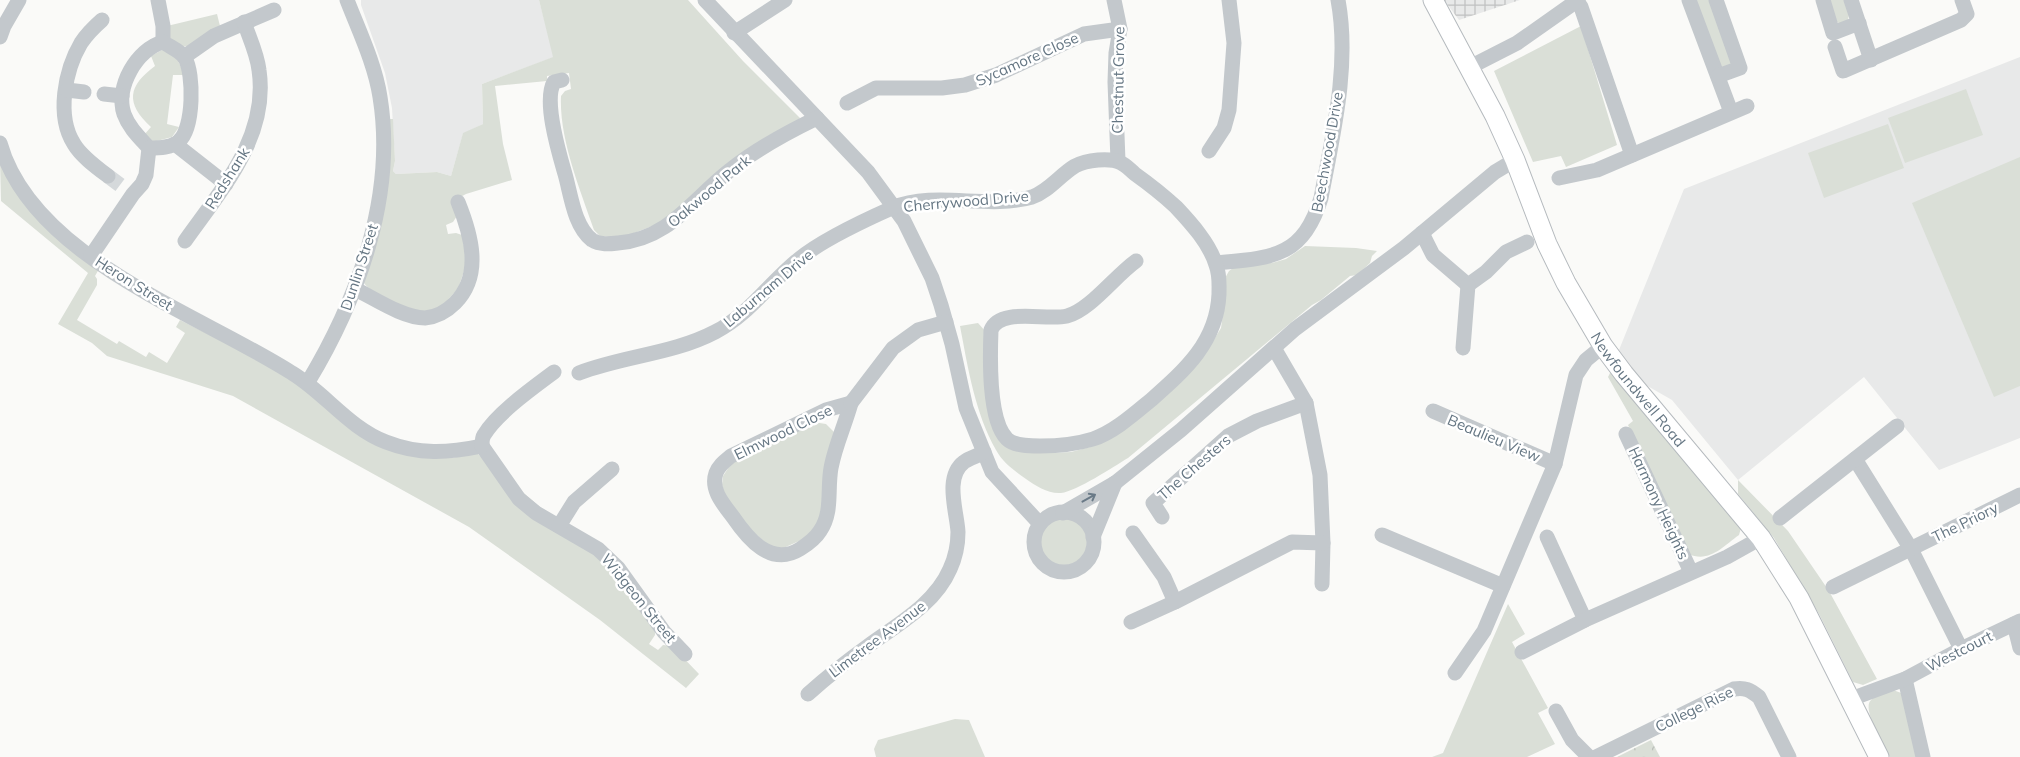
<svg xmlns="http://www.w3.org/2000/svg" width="2020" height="757" font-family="Mulish,sans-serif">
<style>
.built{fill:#e8e9e9}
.industrial{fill:url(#industrial-grid)}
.green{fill:#dadfd7}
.park{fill:url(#park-crowns)}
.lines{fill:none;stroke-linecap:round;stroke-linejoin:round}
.minor-tunnel{stroke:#d5d9db;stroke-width:15;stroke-dasharray:15 8;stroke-linecap:butt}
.major-casing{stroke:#b5babe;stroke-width:21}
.minor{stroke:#c3c8cc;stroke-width:15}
.major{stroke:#fff;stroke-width:19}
.oneway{stroke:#6a7a87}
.labels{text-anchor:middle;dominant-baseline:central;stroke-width:5;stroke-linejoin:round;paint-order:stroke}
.street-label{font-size:15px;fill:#657683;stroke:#fff}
</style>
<defs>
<pattern id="industrial-grid" width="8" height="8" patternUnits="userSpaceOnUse" patternTransform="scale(1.25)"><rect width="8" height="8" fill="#e8e9e9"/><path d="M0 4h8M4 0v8" fill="none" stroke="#c0c1c2"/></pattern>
<pattern id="park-crowns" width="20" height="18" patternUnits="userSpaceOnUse" patternTransform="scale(1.25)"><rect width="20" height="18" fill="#dadfd7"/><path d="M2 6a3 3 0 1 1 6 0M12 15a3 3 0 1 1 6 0" fill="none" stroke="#b4b9b4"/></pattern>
</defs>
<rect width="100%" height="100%" fill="#fafaf8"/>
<g class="built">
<polygon points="361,0 539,0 554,57 482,84 483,124 463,134 451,176 437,172 396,174 393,171 395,161 392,108 385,73 361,5"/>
<polygon points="2020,57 2020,438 1939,470 1864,377 1738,480 1672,400 1644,384 1619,350 1684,189"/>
</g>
<polygon class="industrial" points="1444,0 1520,0 1459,20"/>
<g class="green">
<path d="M539,0H688L743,61L800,118L796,125L676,217L621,238L600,236L594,230C580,189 559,139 561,96L565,91L571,89L569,73L547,76V81L495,86L503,144L512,180L466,194L451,202L457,216L453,222L446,225L448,234L456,233L462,235L467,262L458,289L439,309C432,310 422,313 416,311C406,309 368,291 364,283L388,119H393L395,161L393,171L396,174L437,172L451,176L463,133L483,124L482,84L553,57Z"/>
<polygon points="1694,0 1711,0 1733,61 1731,67 1719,67"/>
<polygon points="1828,0 1844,0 1849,15 1848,20 1840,24 1837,22"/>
<path d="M217,14L220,26C203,38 172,66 167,26Z"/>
<polygon points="1581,26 1617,145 1566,167 1561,156 1533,162 1494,71"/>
<path d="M162,50C175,52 180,63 184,75H173L167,124L179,127L172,137L153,142L144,135L151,127C125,103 128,86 155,66L151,56Z"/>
<polygon points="1966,89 1983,135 1905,163 1888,118"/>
<polygon points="1888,124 1904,168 1824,198 1808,153"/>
<polygon points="2020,157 2020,386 1994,397 1912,203"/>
<polygon points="0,160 99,269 95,276 97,279 97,285 77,320 117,344 119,341 146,357 149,352 167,363 185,333 176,327 180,320 272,366 320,401 425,457 453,458 469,453 478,454 608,565 655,628 655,635 649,644 658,650 663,645 672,646 699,674 686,688 600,620 469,527 233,396 107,356 92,343 58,324 88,273 1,201"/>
<path d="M1305,246L1356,248L1377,251L1372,256L1370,263L1357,275L1350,276L1321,300L1312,305L1128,458C1113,467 1077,491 1061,493C1048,494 1036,486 1026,479C1015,471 1003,463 996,450C975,413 968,368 960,326L978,323L986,332L992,427L1052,453L1071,452L1090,447L1205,354L1221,328L1224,307L1225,278L1229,271L1236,266L1272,263L1286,259Z"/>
<path d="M1611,371L1741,528L1739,535C1722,547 1710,563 1688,554L1628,425L1633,421L1608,377Z"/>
<polygon points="813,422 826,424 834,432 821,522 808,537 779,550 772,548 751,530 727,501 722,485 723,476 733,461"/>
<polygon points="1738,480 1788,531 1829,591 1877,679 1863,685 1853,682 1819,614 1774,538 1738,494"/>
<circle cx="1063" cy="542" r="24"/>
<polygon points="1508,604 1525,634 1512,642 1548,708 1538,713 1555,744 1527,757 1432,757 1443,753"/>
<path d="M1893,690L1904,694L1917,757H1890C1885,746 1861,709 1871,700C1876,695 1887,693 1893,690Z"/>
<polygon points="955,719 969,720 985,757 876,757 874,749 878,740"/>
</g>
<polygon class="park" points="1651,740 1660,757 1617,757"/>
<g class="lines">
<polyline class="minor-tunnel" points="108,176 124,188"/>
<defs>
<g id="major">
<path id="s1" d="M1433,0L1495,116L1515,160L1547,244L1566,283L1603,346L1624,374L1761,538L1799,598L1879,757"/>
</g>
</defs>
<use href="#major" class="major-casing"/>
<g class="minor">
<polyline points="158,0 163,26 163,42"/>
<polyline points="705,0 868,172 904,221 932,278 941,305 952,344 966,408 992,472 1040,524"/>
<polyline points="1114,0 1120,29 1116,53 1115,82 1118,161"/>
<polyline points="1689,0 1731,112"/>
<polyline points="1716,0 1740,68 1718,76"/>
<polyline points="1823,0 1833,33 1859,23"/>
<polyline points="1851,0 1871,60"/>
<polyline points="1577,1 1581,7 1632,155"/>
<path d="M102,20C94,27 87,34 81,43C65,70 56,116 74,144C81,156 96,167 108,176"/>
<polyline points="734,33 785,0"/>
<polyline points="0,37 4,26 19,0"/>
<path d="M163,42C170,47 181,51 185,58C194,74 194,128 179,141C172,148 159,148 149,148C140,138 129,128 124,114C115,87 137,49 163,42Z"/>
<polyline points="1835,47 1843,71 1961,20 1967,14 1962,0"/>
<polyline points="184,57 214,36 274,10"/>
<polyline points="1470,67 1517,43 1578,0"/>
<path d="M562,80L554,82C543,101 559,153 565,174C571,195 574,226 592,240C600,245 609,244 618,243C669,239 692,200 729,171C756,149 786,133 817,118"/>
<polyline points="67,90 84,92"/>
<polyline points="104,94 122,96"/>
<polyline points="847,103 876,88 942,88 965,85 996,75 1084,34 1120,29"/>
<path d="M0,143C32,258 200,314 292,373C325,393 349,428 386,442C419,455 448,453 482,446"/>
<polyline points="175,144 226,184"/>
<polyline points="1209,151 1224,128 1229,110 1234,43 1229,0"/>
<polyline points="1559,178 1597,170 1747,106"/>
<polyline points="1422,233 1433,255 1468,285 1486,272 1506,252 1527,242"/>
<path d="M185,241C221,190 269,137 259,70C257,53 249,37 244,22"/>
<polyline points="91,256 133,194 142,184 146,175 149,148"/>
<path d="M1216,263C1271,258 1303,258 1321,198C1333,134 1350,65 1338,0"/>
<path d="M355,289C374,298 403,318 425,318C437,317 447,311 455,303C483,275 471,234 458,202"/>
<polyline points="1463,348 1468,285"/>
<path d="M579,373C623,356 673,354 715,332C751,313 769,283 799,259C821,241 865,220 892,208C936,190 987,210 1032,197C1049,191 1060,175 1075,166C1086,160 1110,157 1121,163C1126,165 1130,170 1135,174C1149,184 1163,195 1176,207C1191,223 1210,244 1216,265C1220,275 1219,284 1219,294C1217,342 1185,370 1151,400C1134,414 1114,432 1093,439C1077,444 1057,446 1040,446C1030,446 1014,446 1007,439C988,420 990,356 991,330C1000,307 1046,321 1067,316C1090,310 1115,276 1136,261"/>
<path d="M308,382C358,299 396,196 380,97C375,64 359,31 347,0"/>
<path d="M851,403C845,425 835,446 831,468C827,490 833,512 820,531C815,539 808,544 800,549C771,567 748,539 733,517C724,505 710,490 716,473C719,465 725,461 731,456L826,410Z"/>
<polyline points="851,403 893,348 918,330 946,322"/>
<polyline points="1306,403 1320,475 1323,543 1322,584"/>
<polyline points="1433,411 1555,464"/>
<polyline points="1626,434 1691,572"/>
<polyline points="482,446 519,499 536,513 598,549 618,568 664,632 685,654"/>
<path d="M482,446C482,442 482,438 484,435C497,413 534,387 554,372"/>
<polyline points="1855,459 1911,549 1961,649"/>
<circle cx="1064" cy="542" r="30"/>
<polyline points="1063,513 1115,483 1181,430 1295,329 1404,248 1495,172 1515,160"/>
<polyline points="1162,517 1153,503 1228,436 1257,421 1306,403 1274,348"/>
<polyline points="1780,518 1897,426"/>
<polyline points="559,526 574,502 612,469"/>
<polyline points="1133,533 1164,577 1175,602"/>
<polyline points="1382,535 1503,586"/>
<polyline points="1093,537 1115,483"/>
<polyline points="1547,537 1585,620"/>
<polyline points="1833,587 2020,495"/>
<polyline points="1131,622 1175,602 1292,542 1323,543"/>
<polyline points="2014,624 2020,648"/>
<polyline points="1522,652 1585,620 1727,557 1761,538"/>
<polyline points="1455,673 1484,631 1555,464 1576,375 1586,360 1603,346"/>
<polyline points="1905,679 1923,757"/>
<path d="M808,694C827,677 847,661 868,646C898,624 935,604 950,569C956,556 958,545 958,532C957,512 944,477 964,462C969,458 978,456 984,452"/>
<polyline points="1851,699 1905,679 1961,649 2020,621"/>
<polyline points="1556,711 1572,740 1589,757"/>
<path d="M1596,757L1734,689C1745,687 1750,690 1759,697L1789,757"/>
</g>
<use href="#major" class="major"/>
</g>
<defs><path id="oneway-shaft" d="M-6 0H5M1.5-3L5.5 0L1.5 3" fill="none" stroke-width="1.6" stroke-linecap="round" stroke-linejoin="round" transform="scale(1.25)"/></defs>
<use class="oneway" href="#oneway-shaft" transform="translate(1089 498) rotate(-29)"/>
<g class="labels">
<g class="street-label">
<text transform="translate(1027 59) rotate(-24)">Sycamore Close</text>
<text transform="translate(1118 80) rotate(-89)">Chestnut Grove</text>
<text transform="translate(1327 152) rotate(-80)">Beechwood Drive</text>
<text transform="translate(227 178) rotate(-58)">Redshank</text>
<text transform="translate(709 191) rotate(-40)">Oakwood Park</text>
<text transform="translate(966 201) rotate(-5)">Cherrywood Drive</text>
<text transform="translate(359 267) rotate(-72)">Dunlin Street</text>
<text transform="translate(134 283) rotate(32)">Heron Street</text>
<text transform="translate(768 288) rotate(-40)">Laburnam Drive</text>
<text stroke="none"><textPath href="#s1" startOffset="442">Newfoundwell Road</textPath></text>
<text transform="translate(783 432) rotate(-26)">Elmwood Close</text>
<text transform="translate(1494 438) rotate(23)">Beaulieu View</text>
<text transform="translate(1194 467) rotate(-41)">The Chesters</text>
<text transform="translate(1659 503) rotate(65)">Harmony Heights</text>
<text transform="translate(1965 522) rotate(-26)">The Priory</text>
<text transform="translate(639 598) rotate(51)">Widgeon Street</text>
<text transform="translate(877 639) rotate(-37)">Limetree Avenue</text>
<text transform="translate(1959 651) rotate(-27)">Westcourt</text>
<text transform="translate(1694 709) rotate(-26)">College Rise</text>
</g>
</g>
</svg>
